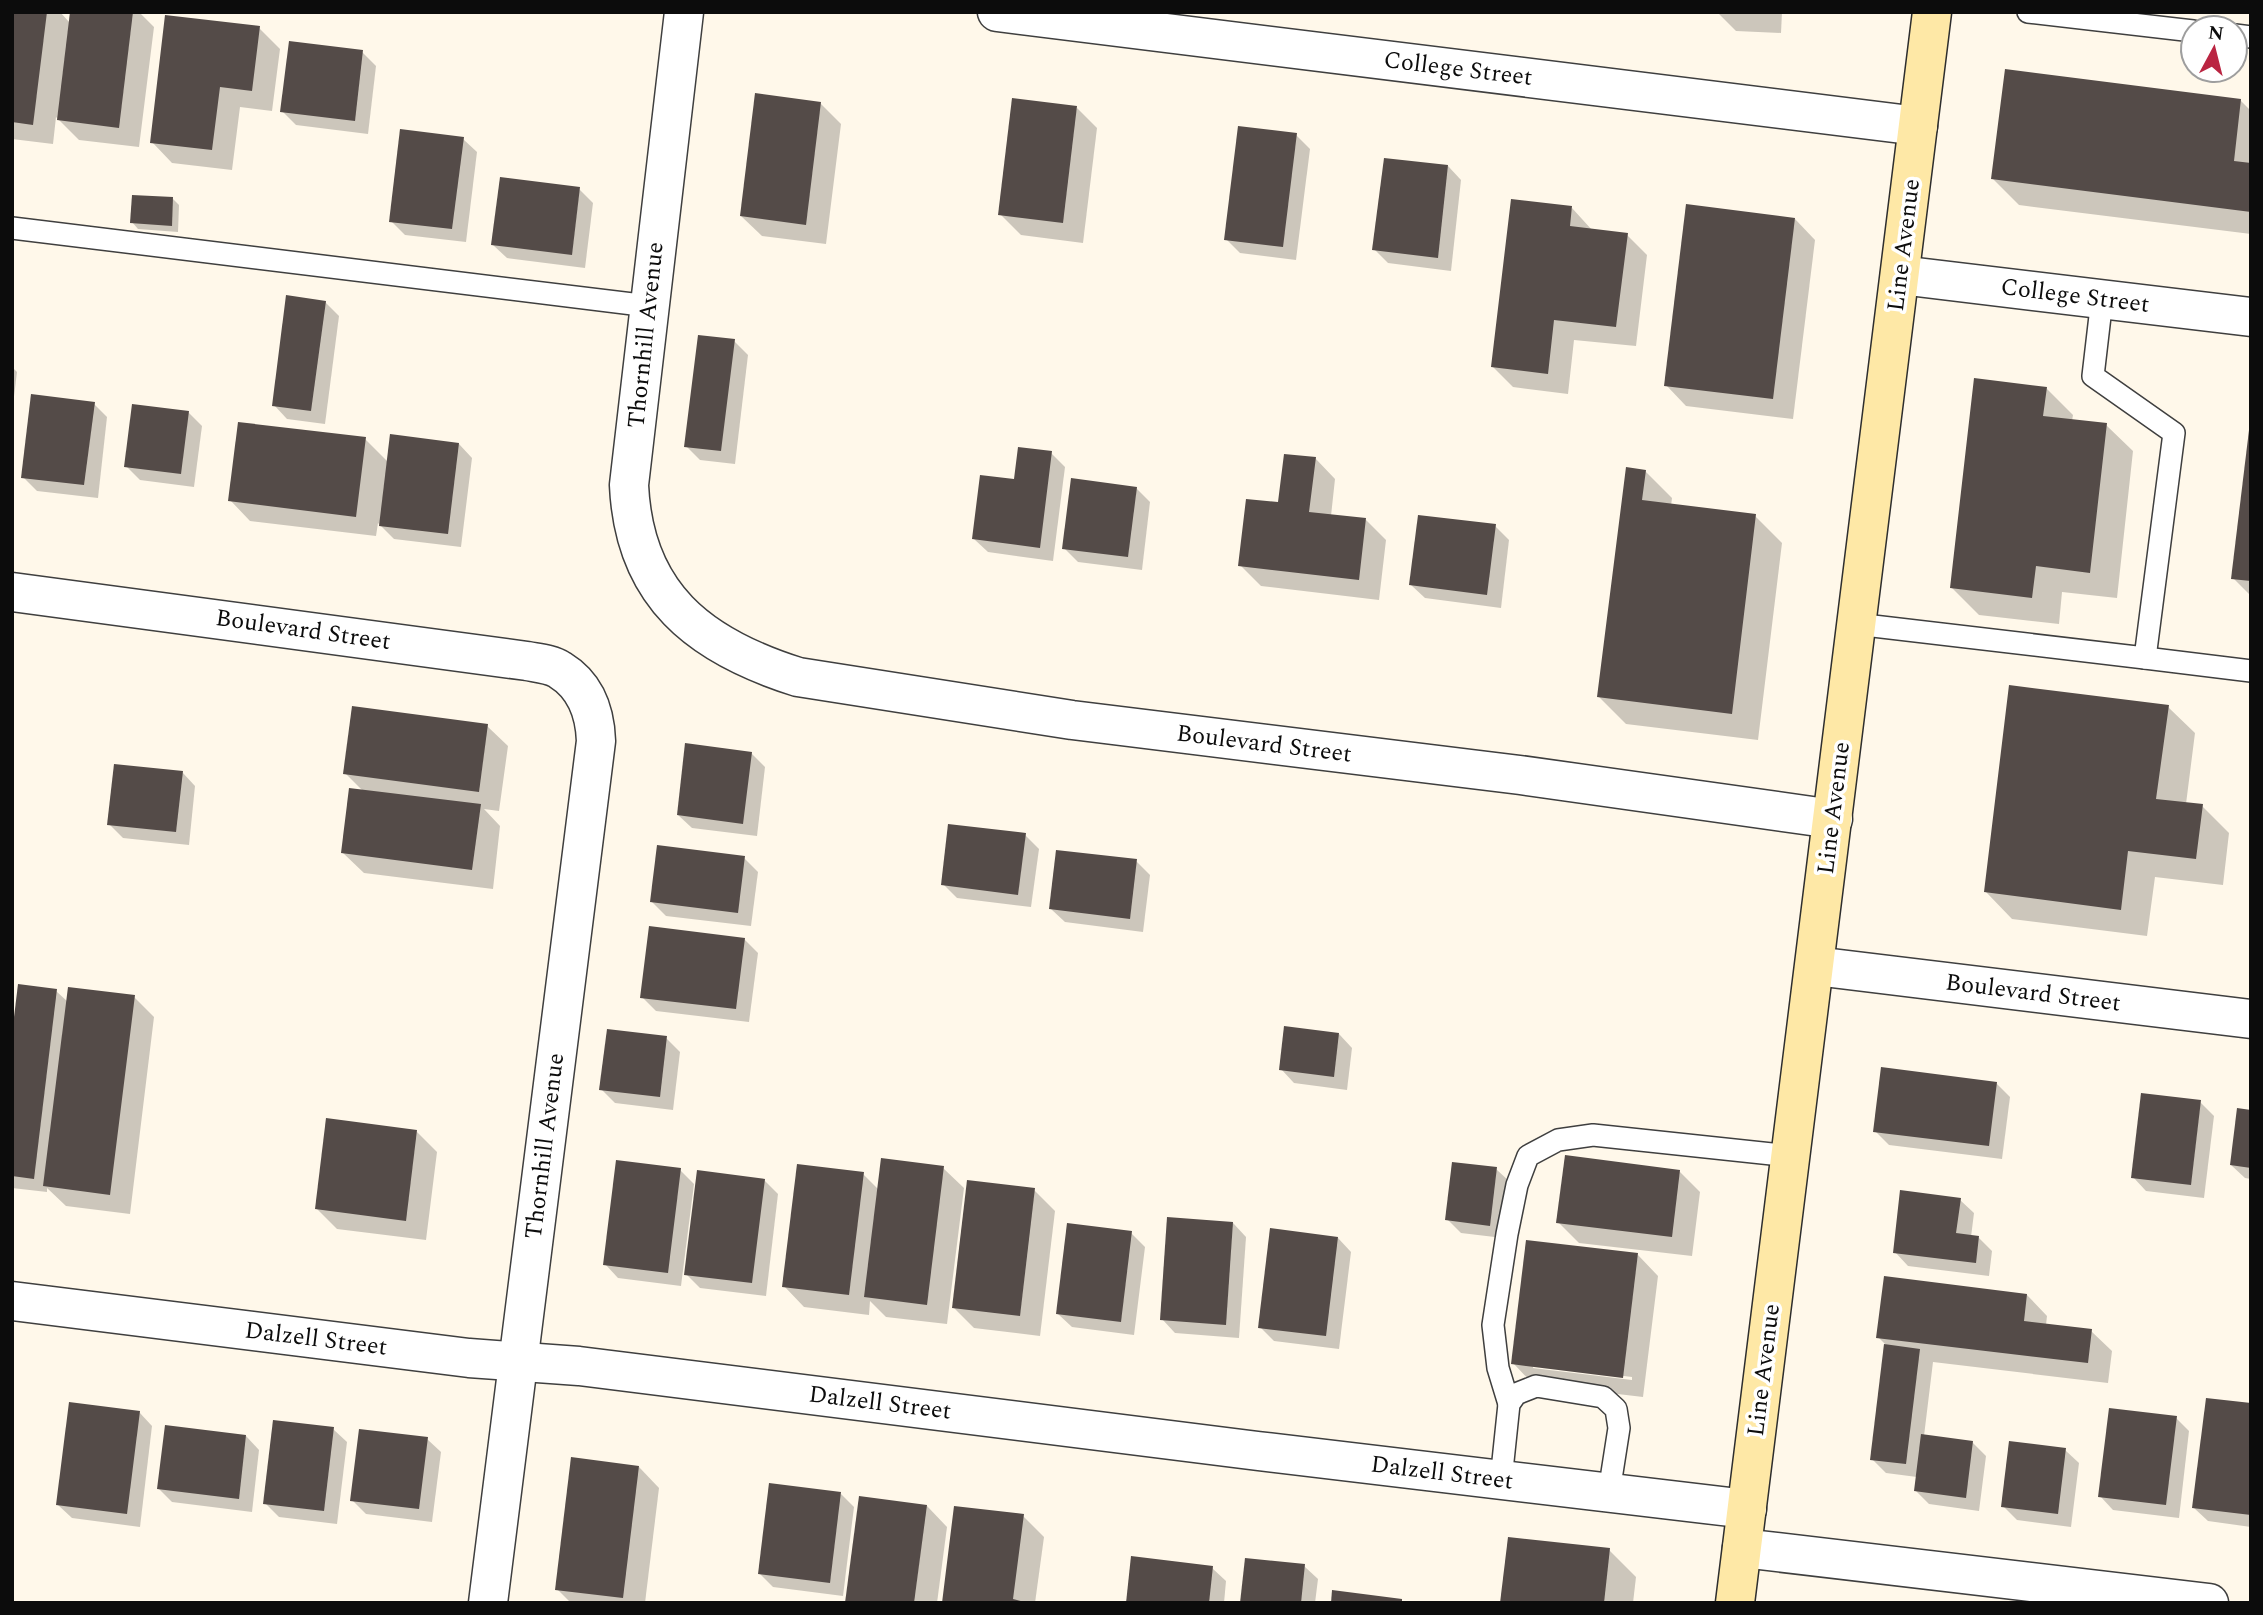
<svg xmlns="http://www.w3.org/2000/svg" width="2263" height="1615" font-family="Spectral,serif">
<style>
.shadow{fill:#0003;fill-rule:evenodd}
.building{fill:#544b48}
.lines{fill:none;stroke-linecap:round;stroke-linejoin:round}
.lane-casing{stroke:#3f3f3f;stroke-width:24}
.street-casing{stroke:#3f3f3f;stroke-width:41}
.secondary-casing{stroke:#2e2e2e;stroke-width:41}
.lane{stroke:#fff;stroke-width:21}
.street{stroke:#fff;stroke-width:38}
.secondary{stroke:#fee8a6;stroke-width:38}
.labels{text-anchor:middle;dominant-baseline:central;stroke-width:7;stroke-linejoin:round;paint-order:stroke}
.street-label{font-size:24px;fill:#0c0c0c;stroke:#fff}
</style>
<rect width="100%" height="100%" fill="#fff8ea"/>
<g class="shadow">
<polygon points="12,12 60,12 70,23 72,12 139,12 154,27 139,147 79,140 56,117 53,144 12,139"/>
<polygon points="1717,12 1782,12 1781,33 1736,31"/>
<polygon points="259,28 280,49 272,111 240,107 232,170 172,163 152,142"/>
<polygon points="362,52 376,66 368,134 296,125 282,111"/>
<polygon points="2240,100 2251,111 2251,234 2019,205 1992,178"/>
<polygon points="820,103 841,124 826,244 762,236 741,216"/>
<polygon points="1077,108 1097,128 1083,243 1021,235 1000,214"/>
<polygon points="1296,135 1310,149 1296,260 1240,253 1226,239"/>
<polygon points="463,139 477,152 466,242 405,235 391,221"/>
<polygon points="1448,166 1461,180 1451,271 1388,263 1374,249"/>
<polygon points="579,189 593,203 585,268 507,258 493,245"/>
<polygon points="173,199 179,205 178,232 138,229 132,222"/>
<polygon points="1572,208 1592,230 1627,235 1647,255 1636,346 1574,340 1568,394 1513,387 1493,367"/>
<polygon points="1795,219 1815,240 1793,419 1686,406 1666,385"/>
<polygon points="325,302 339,316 325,424 287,419 274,405"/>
<polygon points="734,341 748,355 735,464 700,460 686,446"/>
<polygon points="12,367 17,372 12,413"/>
<polygon points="2046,388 2073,415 2072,421 2106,425 2133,451 2117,598 2062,592 2059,624 1979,615 1952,588"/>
<polygon points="94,404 107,417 98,498 37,491 23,477"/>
<polygon points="188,412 202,426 194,487 140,480 126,466"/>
<polygon points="2251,431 2251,596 2233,578"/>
<polygon points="365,439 388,462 459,444 472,458 461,547 394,539 378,523 376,536 250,521 230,500"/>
<polygon points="1051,453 1065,467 1053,561 988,552 974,539 1016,481"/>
<polygon points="1315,458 1335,479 1331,516 1366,520 1386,540 1379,600 1261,586 1240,565 1280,504"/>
<polygon points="1645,471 1672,498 1671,506 1755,516 1782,543 1758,740 1626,724 1599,697"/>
<polygon points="1136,488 1150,502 1142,570 1078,562 1064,548"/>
<polygon points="1495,526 1509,540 1501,608 1425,598 1411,585"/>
<polygon points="2168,707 2195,733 2186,804 2202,806 2229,833 2223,885 2155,877 2147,936 2012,919 1986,892"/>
<polygon points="487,726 508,746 499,811 484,809 500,826 493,889 364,873 343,853 363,791 345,773"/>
<polygon points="751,753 765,767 757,836 692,828 678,815"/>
<polygon points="182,772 195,786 189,845 123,838 109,824"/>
<polygon points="1025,835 1039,849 1031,907 957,898 943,884"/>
<polygon points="744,858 758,872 751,926 666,916 652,902"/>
<polygon points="1136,861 1150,875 1143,932 1065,922 1051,909"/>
<polygon points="744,939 758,953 749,1022 656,1011 642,997"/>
<polygon points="56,991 68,1002 134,997 154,1017 130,1214 66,1206 47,1188 47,1192 12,1188 12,1049"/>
<polygon points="1339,1034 1352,1048 1347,1090 1294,1083 1281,1069"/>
<polygon points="666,1038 680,1052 673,1110 615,1103 601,1089"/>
<polygon points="1996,1083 2010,1097 2002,1159 1889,1145 1875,1131"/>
<polygon points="2200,1102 2214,1116 2204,1198 2146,1191 2133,1177"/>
<polygon points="2251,1112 2251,1179 2245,1178 2231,1165"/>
<polygon points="416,1131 437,1152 426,1240 337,1229 317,1209"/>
<polygon points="943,1168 964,1188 947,1324 886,1317 870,1301 869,1315 804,1307 784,1286 863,1174 878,1189"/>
<polygon points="1496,1169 1510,1182 1503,1238 1461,1233 1447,1219"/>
<polygon points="680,1170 694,1184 681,1286 618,1278 605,1264"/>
<polygon points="1679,1171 1700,1192 1692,1256 1579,1243 1558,1222"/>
<polygon points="764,1180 778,1194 766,1296 700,1288 686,1274"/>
<polygon points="1034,1190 1055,1211 1040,1336 974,1328 953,1307"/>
<polygon points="1960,1200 1974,1213 1971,1237 1979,1238 1992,1251 1989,1276 1908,1266 1895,1252"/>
<polygon points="1233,1223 1246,1237 1239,1338 1175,1333 1162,1319"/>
<polygon points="1131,1233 1145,1247 1134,1335 1072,1327 1058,1314"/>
<polygon points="1338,1238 1351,1252 1339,1349 1274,1341 1260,1327"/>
<path d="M1638,1255L1658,1276L1643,1397L1533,1384L1513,1363ZM1533,1365L1632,1377V1380L1533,1368Z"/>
<polygon points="2027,1295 2047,1316 2046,1325 2091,1331 2112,1351 2108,1383 1933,1362 1924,1436 1972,1442 1986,1456 1979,1511 1929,1504 1916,1491 1917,1477 1886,1473 1872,1459 1886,1345 1878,1337"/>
<polygon points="2251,1405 2251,1527 2208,1521 2194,1508"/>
<polygon points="139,1412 152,1426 140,1527 72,1518 58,1505"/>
<polygon points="2176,1418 2189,1431 2179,1518 2113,1510 2100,1496"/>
<polygon points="333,1429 347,1442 337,1524 279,1517 265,1503"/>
<polygon points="246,1436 259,1450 252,1512 172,1502 159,1489"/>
<polygon points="427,1439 441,1452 432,1522 366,1514 352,1500"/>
<polygon points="2065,1450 2079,1463 2071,1527 2017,1520 2003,1506"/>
<polygon points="639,1467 659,1488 645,1603 571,1603 557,1589"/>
<polygon points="841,1494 854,1507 843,1596 773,1587 759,1573"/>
<polygon points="927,1506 947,1527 937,1603 847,1603"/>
<polygon points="1023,1516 1044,1537 1035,1603 944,1603"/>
<polygon points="1609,1550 1636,1577 1633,1603 1502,1603"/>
<polygon points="1304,1566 1318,1579 1315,1603 1241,1603"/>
<polygon points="1212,1568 1226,1581 1224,1603 1127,1603"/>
</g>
<g class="building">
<polygon points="12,12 47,12 33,125 12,122"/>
<polygon points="70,12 133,12 119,128 57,120"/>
<polygon points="165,15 260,26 252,91 220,87 212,150 150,143"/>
<polygon points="289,41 363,50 355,121 280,112"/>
<polygon points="2005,69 2241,99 2234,161 2251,163 2251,212 1991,179"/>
<polygon points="755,93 821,102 806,225 740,216"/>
<polygon points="1012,98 1077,106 1063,223 998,215"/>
<polygon points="1238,126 1297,133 1283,247 1224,240"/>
<polygon points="400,129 464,137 452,229 389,222"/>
<polygon points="1384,158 1448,165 1438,258 1372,250"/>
<polygon points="500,177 580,187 572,255 491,245"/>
<polygon points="132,195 173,197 172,226 130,223"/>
<polygon points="1511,199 1572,206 1570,226 1628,233 1616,327 1554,320 1548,374 1491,367"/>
<polygon points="1686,204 1795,218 1773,399 1664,386"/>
<polygon points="286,295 326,301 311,411 272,406"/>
<polygon points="698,335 735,339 721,451 684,447"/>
<polygon points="1974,378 2047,387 2043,416 2107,423 2090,573 2036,566 2032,598 1950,588"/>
<polygon points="31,394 95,402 84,485 21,478"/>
<polygon points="132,404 189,411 181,474 124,467"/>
<polygon points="238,422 366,437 356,517 228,501"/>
<polygon points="2249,430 2251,430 2251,581 2231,579"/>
<polygon points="390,434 459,443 448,534 379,526"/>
<polygon points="1018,447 1052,451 1040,548 972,539 980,475 1014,479"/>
<polygon points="1284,454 1316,457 1309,512 1366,518 1359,580 1238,566 1246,499 1278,502"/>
<polygon points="1626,467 1646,470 1642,500 1756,514 1732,714 1597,697"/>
<polygon points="1071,478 1137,487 1128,557 1062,549"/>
<polygon points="1418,515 1496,524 1487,595 1409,585"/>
<polygon points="2009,685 2169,705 2156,799 2203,804 2196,859 2128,851 2121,910 1984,892"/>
<polygon points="352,706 488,724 479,792 343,774"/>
<polygon points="685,743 752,752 743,824 677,815"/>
<polygon points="114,764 183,771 176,832 107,825"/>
<polygon points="349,788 481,804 472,870 341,853"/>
<polygon points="948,824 1026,833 1018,895 941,885"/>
<polygon points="657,845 745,856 738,913 650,902"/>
<polygon points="1056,850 1137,859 1130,919 1049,909"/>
<polygon points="649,926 745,938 736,1009 640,998"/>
<polygon points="18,984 57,989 34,1179 12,1176 12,1034"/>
<polygon points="68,987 135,995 110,1195 43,1186"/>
<polygon points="1284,1026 1339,1033 1334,1077 1279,1070"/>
<polygon points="607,1029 667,1036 660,1097 599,1090"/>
<polygon points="1881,1067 1997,1082 1989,1146 1873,1132"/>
<polygon points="2141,1093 2201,1100 2191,1185 2131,1178"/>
<polygon points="2237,1108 2251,1110 2251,1168 2230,1165"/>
<polygon points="326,1118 417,1130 406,1221 315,1209"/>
<polygon points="1565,1155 1680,1170 1672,1237 1556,1223"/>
<polygon points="881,1158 944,1166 927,1305 864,1297"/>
<polygon points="616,1160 681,1168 668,1273 603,1265"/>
<polygon points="1452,1162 1497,1167 1490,1226 1445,1220"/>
<polygon points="797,1164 864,1172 849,1295 782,1287"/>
<polygon points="697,1170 765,1179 752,1283 684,1275"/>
<polygon points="967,1180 1035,1188 1020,1316 952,1308"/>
<polygon points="1900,1190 1961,1198 1956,1233 1979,1236 1976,1263 1893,1253"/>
<polygon points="1167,1217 1233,1222 1226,1325 1160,1320"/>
<polygon points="1067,1223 1132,1231 1121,1322 1056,1314"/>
<polygon points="1270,1228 1338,1237 1326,1336 1258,1328"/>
<polygon points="1526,1240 1638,1253 1623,1378 1511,1364"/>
<polygon points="1884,1276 2027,1294 2024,1321 2092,1329 2088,1363 1876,1338"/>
<polygon points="1884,1344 1920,1349 1906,1464 1870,1460"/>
<polygon points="2206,1398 2251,1403 2251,1515 2192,1508"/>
<polygon points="69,1402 140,1411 127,1514 56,1505"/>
<polygon points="2109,1408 2177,1416 2166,1505 2098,1497"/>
<polygon points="273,1420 334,1427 324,1511 263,1504"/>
<polygon points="165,1425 246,1435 239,1499 157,1489"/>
<polygon points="359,1429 428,1437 419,1509 350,1501"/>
<polygon points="1921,1434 1973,1441 1966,1498 1914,1491"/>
<polygon points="2009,1441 2066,1448 2058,1514 2001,1507"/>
<polygon points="571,1457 639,1466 623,1598 555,1590"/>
<polygon points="769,1483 841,1492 830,1583 758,1574"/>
<polygon points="859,1496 927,1505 914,1603 845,1603"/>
<polygon points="954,1506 1024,1514 1013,1599 1028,1603 942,1603"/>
<polygon points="1508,1537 1610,1548 1604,1603 1500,1603"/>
<polygon points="1131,1556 1213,1566 1209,1603 1126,1603"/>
<polygon points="1245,1558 1305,1564 1301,1603 1240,1603"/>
<polygon points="1332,1590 1402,1599 1402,1603 1331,1603"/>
</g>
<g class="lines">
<defs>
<g id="lane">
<polyline points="2028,12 2193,31"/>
<polyline points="2235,35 2251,37"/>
<polyline points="12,228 649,306"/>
<polyline points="1856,624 2145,658 2174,433 2093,376 2102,299"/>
<polyline points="2145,658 2251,671"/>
<polyline points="1509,1404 1498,1368 1493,1325 1507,1234 1517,1185 1528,1156 1558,1140 1593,1135 1791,1156"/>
<polyline points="1501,1480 1509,1404 1516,1394 1536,1386 1603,1397 1616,1409 1619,1428 1609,1492"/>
</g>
<g id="street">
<path d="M684,12L629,485C634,595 699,646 798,677L1072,720L1520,775L1833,819"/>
<polyline points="997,12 1918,126"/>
<polyline points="1900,275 2251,317"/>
<path d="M12,592L527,661C537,663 551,664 560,670C586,686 595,712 596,741L488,1603"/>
<polyline points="1815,966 2251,1019"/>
<polyline points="12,1301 469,1358 579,1366 1258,1451 1747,1509"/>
<polyline points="1742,1548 2209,1603"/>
</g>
<polyline id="secondary" points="1735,1603 1932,12"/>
</defs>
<use href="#lane" class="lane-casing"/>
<use href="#street" class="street-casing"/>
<use href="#secondary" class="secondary-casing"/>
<use href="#lane" class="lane"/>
<use href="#street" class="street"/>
<use href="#secondary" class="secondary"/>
</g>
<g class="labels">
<g class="street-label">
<text transform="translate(1458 69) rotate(7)">College Street</text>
<text transform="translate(1904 245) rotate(-83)">Line Avenue</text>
<text transform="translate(2075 296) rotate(7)">College Street</text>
<text transform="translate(646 335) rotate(-84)">Thornhill Avenue</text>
<text transform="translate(303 630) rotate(8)">Boulevard Street</text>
<text transform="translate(1264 744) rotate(7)">Boulevard Street</text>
<text transform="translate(1834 808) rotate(-83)">Line Avenue</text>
<text transform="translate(2033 993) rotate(7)">Boulevard Street</text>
<text transform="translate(545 1146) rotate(-83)">Thornhill Avenue</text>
<text transform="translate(316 1339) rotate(7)">Dalzell Street</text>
<text transform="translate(1764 1370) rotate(-83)">Line Avenue</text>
<text transform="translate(880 1403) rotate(7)">Dalzell Street</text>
<text transform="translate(1442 1473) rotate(7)">Dalzell Street</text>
</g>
</g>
<rect width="2263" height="1615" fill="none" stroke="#0c0c0c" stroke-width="28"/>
<g transform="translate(2214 49) rotate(7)"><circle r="33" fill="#ffffff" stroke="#9e9e9e" stroke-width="2"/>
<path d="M0-5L12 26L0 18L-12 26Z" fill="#ba2542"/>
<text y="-10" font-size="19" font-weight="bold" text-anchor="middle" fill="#0c0c0c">N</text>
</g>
</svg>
